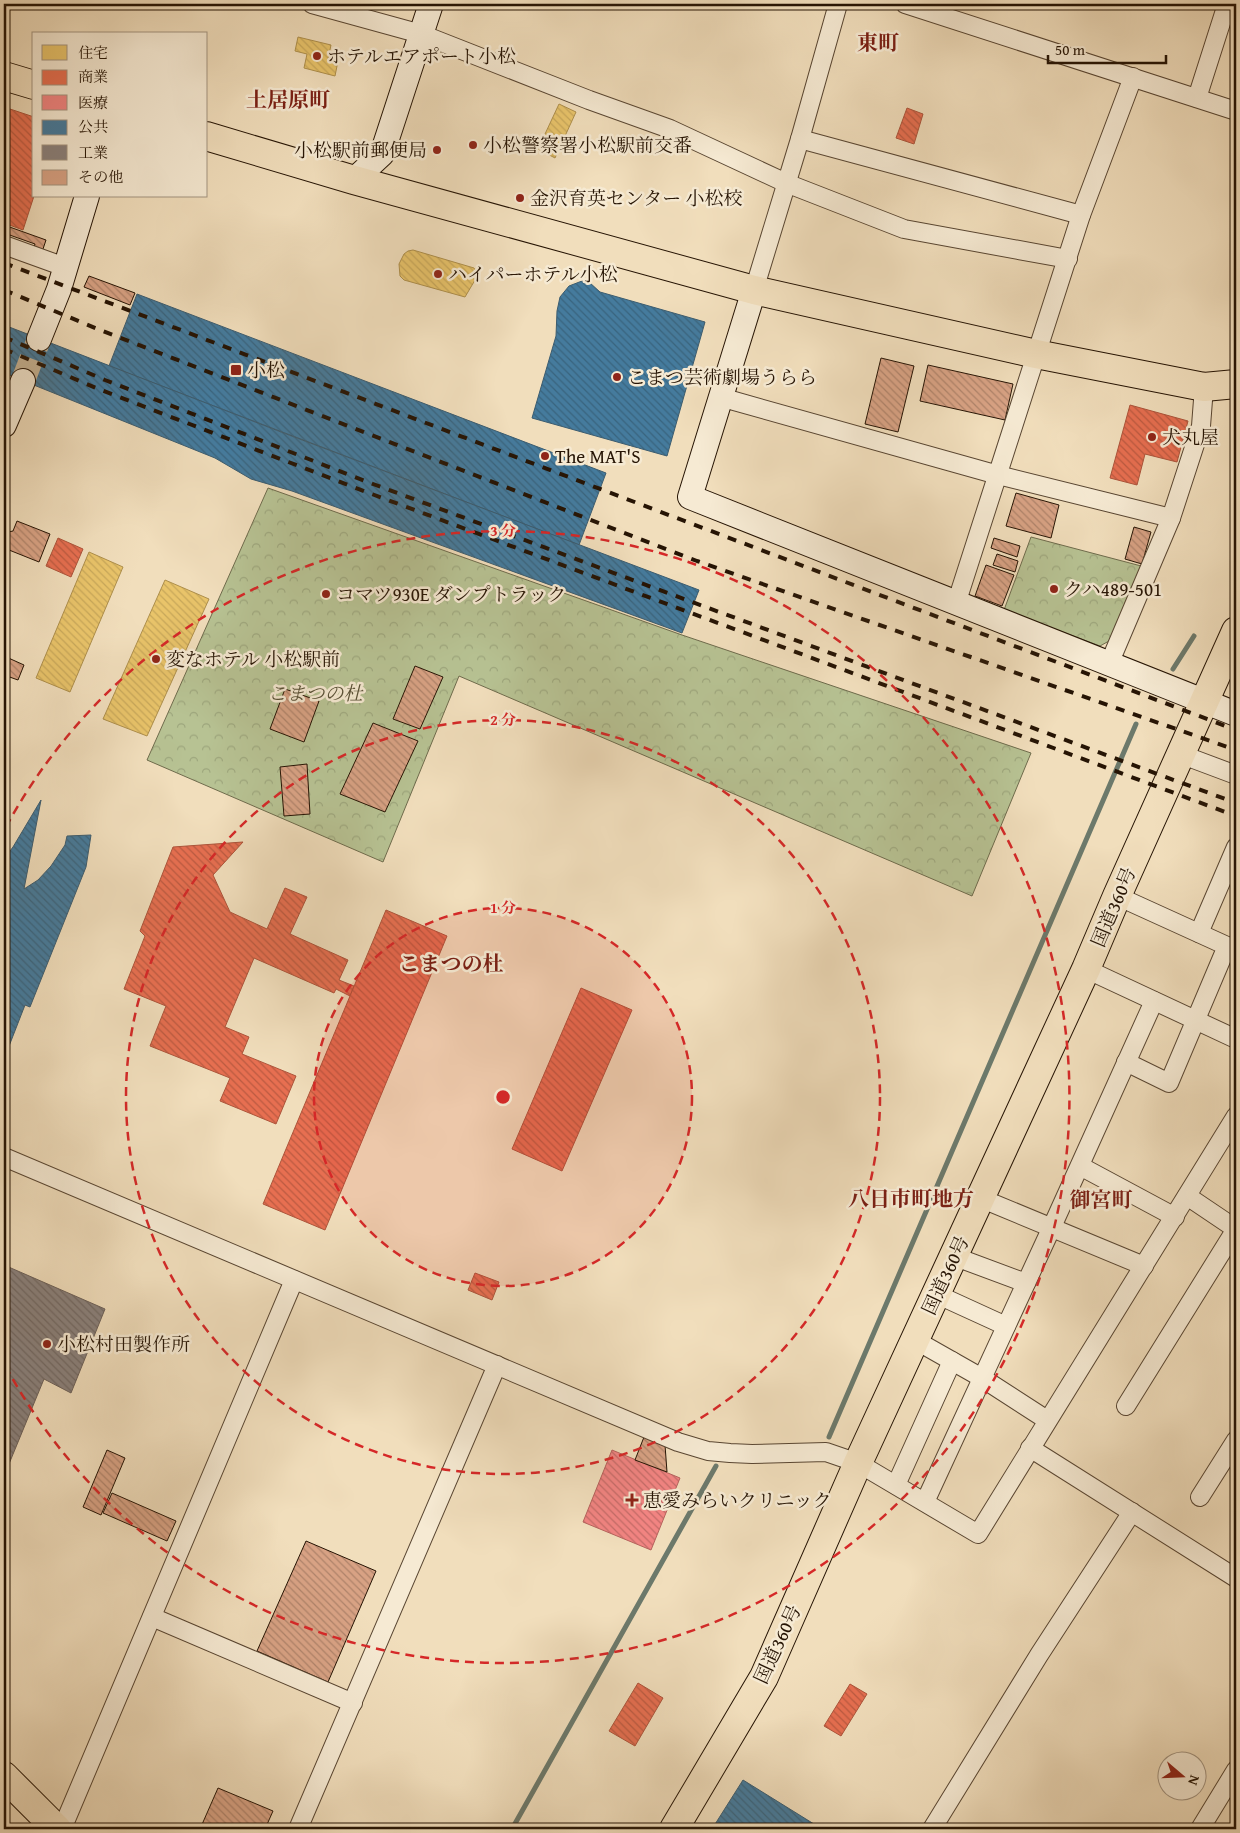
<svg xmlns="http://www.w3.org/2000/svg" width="1240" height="1833" font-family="'Gentium Book Plus','Noto Serif JP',serif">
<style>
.park{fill:url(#park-crowns);stroke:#6e6b4c}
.homes{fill:url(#homes-back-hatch);stroke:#ae8f4b}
.shops{fill:url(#shops-back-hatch);stroke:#ad543a}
.health{fill:url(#health-back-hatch);stroke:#b5625c}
.public{fill:url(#public-back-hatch);stroke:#3c5c6f}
.industry{fill:url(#industry-back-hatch);stroke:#6c6058}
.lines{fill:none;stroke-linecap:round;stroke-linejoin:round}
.stream{stroke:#6c796b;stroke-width:5}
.building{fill:url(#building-back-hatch);stroke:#261404}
.secondary-tunnel{stroke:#c8b697;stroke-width:24;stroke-dasharray:24 12;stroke-linecap:butt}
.street-casing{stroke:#594632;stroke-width:20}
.secondary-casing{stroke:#261404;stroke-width:26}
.primary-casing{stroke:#261404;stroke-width:30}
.highway-casing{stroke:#261404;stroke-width:30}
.street{stroke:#f6ead3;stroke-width:18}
.secondary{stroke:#f6ead3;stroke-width:24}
.primary{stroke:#f1debc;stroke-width:28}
.highway{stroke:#f1debc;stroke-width:28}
.rail{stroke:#261404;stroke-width:4;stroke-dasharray:9 9;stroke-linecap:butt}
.ring{fill:none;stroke:#d62828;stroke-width:2.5;stroke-dasharray:9 6}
.poi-dot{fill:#8f2418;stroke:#f6ead3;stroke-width:2}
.labels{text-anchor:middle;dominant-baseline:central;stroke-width:5;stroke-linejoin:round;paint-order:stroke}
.poi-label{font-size:19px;fill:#261404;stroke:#f6ead3;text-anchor:start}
.park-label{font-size:19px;font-style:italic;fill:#595136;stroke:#f6ead3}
.street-label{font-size:19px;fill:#261404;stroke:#f6ead3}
.quarter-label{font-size:21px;font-weight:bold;fill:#7a1f14;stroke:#f6ead3}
.centre{fill:#d62828;stroke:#f6ead3;stroke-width:2.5}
.ring-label{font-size:15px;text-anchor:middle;font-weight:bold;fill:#d62828;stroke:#f6ead3;stroke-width:5;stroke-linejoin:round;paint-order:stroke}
</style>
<defs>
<pattern id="park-crowns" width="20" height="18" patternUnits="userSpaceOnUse" patternTransform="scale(1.25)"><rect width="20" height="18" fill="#b7c293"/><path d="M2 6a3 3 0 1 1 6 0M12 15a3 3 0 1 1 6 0" fill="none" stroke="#9da67d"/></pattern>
<pattern id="homes-back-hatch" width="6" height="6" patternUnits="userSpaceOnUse" patternTransform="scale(1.25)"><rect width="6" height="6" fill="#e9c46a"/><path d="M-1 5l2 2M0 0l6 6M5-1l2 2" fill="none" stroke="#c8a85a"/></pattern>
<pattern id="shops-back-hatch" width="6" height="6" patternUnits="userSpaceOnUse" patternTransform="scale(1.25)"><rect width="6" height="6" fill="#e76f51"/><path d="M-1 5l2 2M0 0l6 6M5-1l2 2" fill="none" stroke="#bb5a41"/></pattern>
<pattern id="health-back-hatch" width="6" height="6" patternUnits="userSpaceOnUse" patternTransform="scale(1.25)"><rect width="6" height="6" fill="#f28482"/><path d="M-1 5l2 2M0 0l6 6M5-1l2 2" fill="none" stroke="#c46b68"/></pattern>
<pattern id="public-back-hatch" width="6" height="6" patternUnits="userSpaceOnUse" patternTransform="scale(1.25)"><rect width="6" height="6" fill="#457b9d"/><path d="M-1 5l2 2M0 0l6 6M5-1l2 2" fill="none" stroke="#39647e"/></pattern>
<pattern id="industry-back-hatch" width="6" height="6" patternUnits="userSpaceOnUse" patternTransform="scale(1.25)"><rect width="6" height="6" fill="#8a817c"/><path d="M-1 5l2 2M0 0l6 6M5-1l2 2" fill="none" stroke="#716863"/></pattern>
<pattern id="building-back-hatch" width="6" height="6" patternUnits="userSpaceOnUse" patternTransform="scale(1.25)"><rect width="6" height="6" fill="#d8a284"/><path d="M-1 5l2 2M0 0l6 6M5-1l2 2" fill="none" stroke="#af836a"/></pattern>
</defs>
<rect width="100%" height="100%" fill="#f1debc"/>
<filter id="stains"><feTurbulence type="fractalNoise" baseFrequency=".004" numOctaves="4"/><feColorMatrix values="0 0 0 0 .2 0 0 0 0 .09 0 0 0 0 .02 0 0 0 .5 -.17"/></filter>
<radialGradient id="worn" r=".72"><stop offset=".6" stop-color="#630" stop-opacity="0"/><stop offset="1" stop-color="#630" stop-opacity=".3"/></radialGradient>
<g class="park">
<polygon points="268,488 682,635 1031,753 972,896 459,676 383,862 147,760"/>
<polygon points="1031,537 1145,567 1109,641 1100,646 1004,610"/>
</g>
<g class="homes">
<polygon points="298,37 331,45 328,59 338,61 335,76 304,68 307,54 295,51"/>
<polygon points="559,104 576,112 555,158 538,149"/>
<polygon points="413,250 474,268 478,275 465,297 404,280 400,276 399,264 404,254 408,251"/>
<polygon points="89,552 123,567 70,692 36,678"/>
<polygon points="165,580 209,599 147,736 103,719"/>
</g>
<g class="shops">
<polygon points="4,107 34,117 34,196 23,230 4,223"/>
<polygon points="907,108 923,114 914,144 896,138"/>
<polygon points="1130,405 1188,421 1177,462 1145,454 1137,485 1110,478"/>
<polygon points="58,538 83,549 71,577 46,566"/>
<polygon points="243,842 213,875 230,912 267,929 285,888 307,897 290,934 348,960 339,980 354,986 350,996 336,989 334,993 254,958 225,1027 249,1037 242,1054 296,1076 276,1124 220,1101 230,1078 150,1046 166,1006 124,989 145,936 140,931 173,847"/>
<polygon points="386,910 447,936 325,1230 263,1204"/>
<polygon points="581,988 632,1010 562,1171 512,1149"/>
<polygon points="475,1273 499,1282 492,1300 468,1290"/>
<polygon points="638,1683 663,1698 635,1746 609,1731"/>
<polygon points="850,1684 867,1694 841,1736 824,1726"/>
</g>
<polygon class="health" points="612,1450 680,1478 651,1550 583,1522"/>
<g class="public">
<polygon points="582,281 589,282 600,292 705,322 667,456 532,418 556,336 557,311 560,297 569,286"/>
<polygon points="137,294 606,473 579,545 109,366"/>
<polygon points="4,325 281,432 699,590 682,633 292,491 251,479 215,458 4,373"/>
<polygon points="41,800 24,889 38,880 51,866 65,845 67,836 91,835 86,867 30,1007 25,1005 4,1059 4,859 13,847"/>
<polygon points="743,1780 822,1829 712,1829"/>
</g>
<polygon class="industry" points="4,1265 105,1309 71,1393 44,1379 4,1476"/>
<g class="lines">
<g class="stream">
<polyline points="1173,669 1194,636"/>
<polyline points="829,1437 1136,724"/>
<polyline points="512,1829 716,1466"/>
</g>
</g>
<g class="building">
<polygon points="4,225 46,240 38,264 29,261 35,244 4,233"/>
<polygon points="89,276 135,293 130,305 84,287"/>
<polygon points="881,358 914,366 898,432 865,424"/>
<polygon points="928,365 1013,384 1005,420 920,401"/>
<polygon points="1016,493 1059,505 1051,538 1006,526"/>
<polygon points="17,521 50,534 39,562 4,548 4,533 13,531"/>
<polygon points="1134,527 1151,532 1142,564 1125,559"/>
<polygon points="994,538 1020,546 1017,557 991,548"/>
<polygon points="997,554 1018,561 1015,572 993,565"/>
<polygon points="986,565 1014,575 1002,606 975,596"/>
<polygon points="4,656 24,665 18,680 4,675"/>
<polygon points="415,666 443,677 420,729 393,719"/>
<polygon points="285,689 319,701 304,742 270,729"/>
<polygon points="373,723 418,741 385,812 340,794"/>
<polygon points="307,764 310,814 284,816 280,767"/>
<polygon points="644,1437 665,1445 667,1472 635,1460"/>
<polygon points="107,1450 125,1458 101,1515 83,1507"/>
<polygon points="112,1493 176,1521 167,1541 103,1513"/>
<polygon points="306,1541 376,1571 328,1682 257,1651"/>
<polygon points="218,1788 273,1811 265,1829 200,1829"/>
</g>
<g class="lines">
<polyline class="secondary-tunnel" points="23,381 39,339"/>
<defs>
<g id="street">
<polyline points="312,4 421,34 589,100 670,129 786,183 904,229 1068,259"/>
<polyline points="905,4 1236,111"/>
<polyline points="1197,98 1227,4"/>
<polyline points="800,139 1081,215"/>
<polyline points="4,245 65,267"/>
<polyline points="754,290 800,139 838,4"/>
<polyline points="720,397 998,475 1171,518"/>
<polyline points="956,604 1081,215 1133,77"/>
<polyline points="1109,664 1171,518 1201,426 1204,387"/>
<polyline points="1180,754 1236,775"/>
<polyline points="1117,896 1227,946 1169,1083 1126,1062"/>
<polyline points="1199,933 1236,847"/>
<polyline points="1086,969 1236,1039"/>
<polyline points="4,1157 678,1442 708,1451 730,1453 752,1454 826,1452 858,1463 978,1534 1236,1116"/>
<polyline points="1080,1166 1175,1217"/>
<polyline points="1187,1196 1236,1229"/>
<polyline points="980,1198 1144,1266"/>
<polyline points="953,1256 1026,1283"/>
<polyline points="936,1294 1006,1326"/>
<polyline points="915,1340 982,1378 1047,1420"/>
<polyline points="1126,1406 1236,1229"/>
<polyline points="1030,1448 1236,1578"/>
<polyline points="896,1485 952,1361"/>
<polyline points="1200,1497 1236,1440"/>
<polyline points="925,1502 1051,1229 1154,1001"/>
<polyline points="152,1617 353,1703"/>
<polyline points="62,1829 294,1280"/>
<polyline points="298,1829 497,1365"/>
<polyline points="932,1829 1039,1655 1132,1512"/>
<polyline points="1200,1829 1236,1770"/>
</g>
<g id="secondary">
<polyline points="354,180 382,154 431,4"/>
<polyline points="754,290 690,497 1236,714"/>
<polyline points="39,339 59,289 87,196"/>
<polyline points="4,425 23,381"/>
</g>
<g id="primary">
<polyline points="4,76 34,85"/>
<polyline points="206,136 354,180 754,290 1036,354 1204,387 1236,384"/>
</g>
<g id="highway">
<polyline points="4,1776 57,1829"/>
<polyline points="674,1829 764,1677 858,1463 1086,969 1117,896 1236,631"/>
</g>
</defs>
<use href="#street" class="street-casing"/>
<use href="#secondary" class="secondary-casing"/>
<use href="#primary" class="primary-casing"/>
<use href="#highway" class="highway-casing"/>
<use href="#street" class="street"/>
<use href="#secondary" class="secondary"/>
<use href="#primary" class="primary"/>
<use href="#highway" class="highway"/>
<g class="rail">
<polyline points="4,263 1236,730"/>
<polyline points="4,290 100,330 697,561 1236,750"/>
<polyline points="4,337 105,380 373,484 1236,803"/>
<polyline points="4,349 101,390 369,493 1236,816"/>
</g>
</g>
<circle cx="503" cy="1097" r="189" fill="#d62828" fill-opacity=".12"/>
<g class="ring">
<circle cx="503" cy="1097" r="189"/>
<circle cx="503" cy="1097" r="377"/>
<path d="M6 827A566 566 0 1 1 6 1367"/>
</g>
<g class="poi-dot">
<circle cx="317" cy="56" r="5"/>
<circle cx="473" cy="145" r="5"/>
<circle cx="437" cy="150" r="5"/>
<circle cx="520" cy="198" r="5"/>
<circle cx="438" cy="274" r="5"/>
<rect x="230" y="364" width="12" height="12" rx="2.5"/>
<circle cx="617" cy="377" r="5"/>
<circle cx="1152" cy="437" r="5"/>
<circle cx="545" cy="456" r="5"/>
<circle cx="1054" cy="589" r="5"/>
<circle cx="326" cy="594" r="5"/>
<circle cx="156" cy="659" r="5"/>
<circle cx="47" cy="1344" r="5"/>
<path d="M629.5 1492.5h5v5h5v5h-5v5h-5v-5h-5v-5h5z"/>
</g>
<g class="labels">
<g class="poi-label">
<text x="327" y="56">ホテルエアポート小松</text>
<text x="483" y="145">小松警察署小松駅前交番</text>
<text x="427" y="150" text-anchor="end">小松駅前郵便局</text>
<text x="530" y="198">金沢育英センター 小松校</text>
<text x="448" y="274">ハイパーホテル小松</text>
<text x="247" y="370">小松</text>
<text x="627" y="377">こまつ芸術劇場うらら</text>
<text x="1162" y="437">犬丸屋</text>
<text x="555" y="456">The MAT'S</text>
<text x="1064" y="589">クハ489-501</text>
<text x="336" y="594">コマツ930E ダンプトラック</text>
<text x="166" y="659">変なホテル 小松駅前</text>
<text x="57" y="1344">小松村田製作所</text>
<text x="643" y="1500">恵愛みらいクリニック</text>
</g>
<g class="park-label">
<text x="315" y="693">こまつの杜</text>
</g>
<g class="street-label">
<text transform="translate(1113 907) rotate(-67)">国道360号</text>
<text transform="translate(945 1275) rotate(-65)">国道360号</text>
<text transform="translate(777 1644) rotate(-65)">国道360号</text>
</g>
<g class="quarter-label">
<text x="878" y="42">東町</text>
<text x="288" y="99">土居原町</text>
<text x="451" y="963">こまつの杜</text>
<text x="911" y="1198">八日市町地方</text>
<text x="1101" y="1199">御宮町</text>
</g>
</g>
<circle cx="503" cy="1097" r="8" class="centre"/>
<g class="ring-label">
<text x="503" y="536">3 分</text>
<text x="503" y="725">2 分</text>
<text x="503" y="913">1 分</text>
</g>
<rect width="1240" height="1833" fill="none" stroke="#f1debc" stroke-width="20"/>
<rect x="5" y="5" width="1230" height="1823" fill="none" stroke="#261404" stroke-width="2.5"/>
<rect x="10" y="10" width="1220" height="1813" fill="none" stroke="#261404"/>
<rect x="32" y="32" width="175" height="165" fill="#f6ead3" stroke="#a39480"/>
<rect x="42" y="45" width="25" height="15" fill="#e9c46a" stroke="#a39480"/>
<text x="78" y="58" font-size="15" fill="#261404">住宅</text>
<rect x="42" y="70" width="25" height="15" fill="#e76f51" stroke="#a39480"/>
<text x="78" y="82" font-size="15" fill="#261404">商業</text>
<rect x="42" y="95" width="25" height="15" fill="#f28482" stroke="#a39480"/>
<text x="78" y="108" font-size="15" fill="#261404">医療</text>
<rect x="42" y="120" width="25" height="15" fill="#457b9d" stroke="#a39480"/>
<text x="78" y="132" font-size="15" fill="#261404">公共</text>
<rect x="42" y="145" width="25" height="15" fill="#8a817c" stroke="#a39480"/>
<text x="78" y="158" font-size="15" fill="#261404">工業</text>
<rect x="42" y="170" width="25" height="15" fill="#d8a284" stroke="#a39480"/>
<text x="78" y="182" font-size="15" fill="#261404">その他</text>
<g transform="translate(1182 1776) rotate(109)"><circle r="24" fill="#f6ead3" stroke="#a39480"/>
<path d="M0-4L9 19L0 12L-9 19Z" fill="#8f2418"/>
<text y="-8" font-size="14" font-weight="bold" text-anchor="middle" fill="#261404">N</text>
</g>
<path d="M1048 55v8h118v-8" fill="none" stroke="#261404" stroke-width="2.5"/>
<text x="1055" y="55" font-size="15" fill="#261404" stroke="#f6ead3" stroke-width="4" paint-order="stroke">50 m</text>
<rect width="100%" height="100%" filter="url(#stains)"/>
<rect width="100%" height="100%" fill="url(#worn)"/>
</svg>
